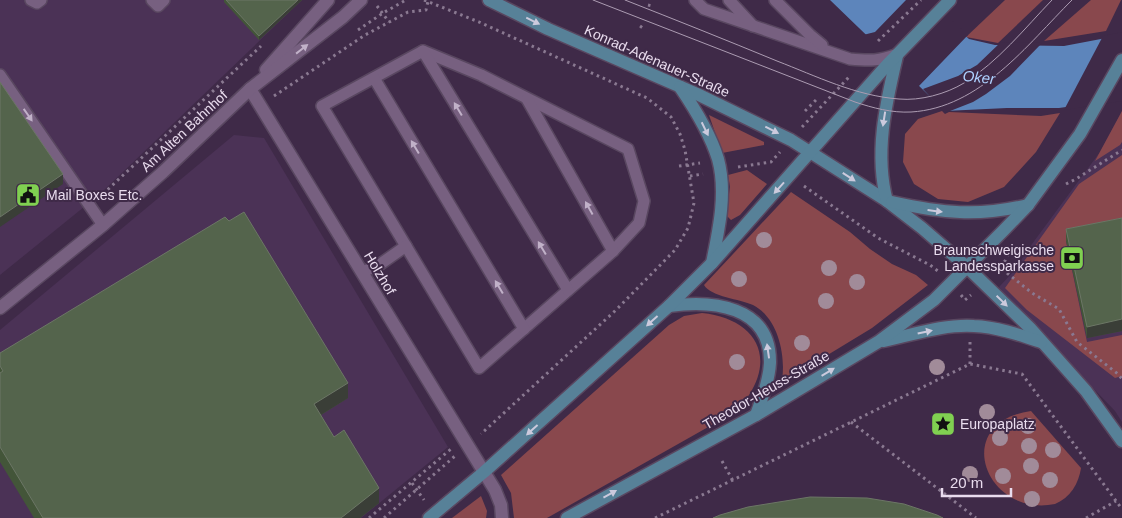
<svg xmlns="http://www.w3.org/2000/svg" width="1122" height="518" font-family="Arial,sans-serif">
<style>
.built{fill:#4b3256}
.green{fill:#89484d}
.water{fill:#5d85bb}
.pier{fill:#3f2a48}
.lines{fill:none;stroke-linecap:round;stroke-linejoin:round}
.lane-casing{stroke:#594760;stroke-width:14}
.street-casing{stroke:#594760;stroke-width:15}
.secondary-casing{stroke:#594760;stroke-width:15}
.path{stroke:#8a7991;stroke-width:3;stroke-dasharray:2.5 4;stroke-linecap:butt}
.lane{stroke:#776080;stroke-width:11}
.street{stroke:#776080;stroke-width:12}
.secondary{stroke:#578198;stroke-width:12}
.tram{stroke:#ac9cb2;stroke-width:1}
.tree{fill:#a18b99}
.wall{fill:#435539}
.shaded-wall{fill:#3a3e37}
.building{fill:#54644c;stroke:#6c7666}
.oneway{fill:#cccadd}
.oneway2{fill:#c1b1c8}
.labels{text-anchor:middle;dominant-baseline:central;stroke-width:4;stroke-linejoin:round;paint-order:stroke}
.street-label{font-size:14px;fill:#e9dcee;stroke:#3f2a48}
.poi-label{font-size:14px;fill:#e9dcee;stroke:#3f2a48;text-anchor:start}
.water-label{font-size:15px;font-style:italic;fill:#aed1ff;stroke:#3f2a48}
</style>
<rect width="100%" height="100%" fill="#3f2a48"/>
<g class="built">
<polygon points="0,0 302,0 100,194 0,275"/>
<polygon points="1122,111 1122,422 1115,411 1015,307 999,287 1013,272 1032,244 1100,152"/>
<polygon points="234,135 264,138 448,447 361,518 0,518 0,330"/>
</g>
<g class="green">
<polygon points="1005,0 1043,0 998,43 966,37"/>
<polygon points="1091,0 1121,0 1106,31 1044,41"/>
<polygon points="942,111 945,114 949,112 1041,116 1060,113 1036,152 1004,187 968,202 938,199 914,184 903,162 905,134 918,119"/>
<polygon points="1122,111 1122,142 1120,145 1095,161"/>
<polygon points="709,115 764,142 764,145 722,153"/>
<polygon points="1122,155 1122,230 1066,241 1087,342 1122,335 1122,376 1115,378 1027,310 1005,288 1079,184"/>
<polygon points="747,170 767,184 740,215 731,220 726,215 730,187 728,175"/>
<path d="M791,192L850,232L870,249L892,264L916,275L928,285L872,328L793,376L785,384L782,380C786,355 778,318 753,305C740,299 711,297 704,285Z"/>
<path d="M702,313C750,318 777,351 749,395C739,410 724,418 710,426L547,518H514L511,493L501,475L669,325L684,316Z"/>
<path d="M1031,411L1081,468C1079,483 1070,498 1055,504C986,518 949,423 1031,411Z"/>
<polygon points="481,496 487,511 486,518 452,518"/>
</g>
<polygon class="water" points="830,0 924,0 969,39 995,45 1064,46 1122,35 1122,99 1059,108 1007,108 945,111"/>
<g class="pier">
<polygon points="906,0 928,0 968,35 918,87 863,35 875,32"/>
<polygon points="1122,32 1122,101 1064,110 1103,36"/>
<polygon points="1001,42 1042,43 1010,76 986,94 973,102 945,113 923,89 958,76 977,65"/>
</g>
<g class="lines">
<defs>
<g id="lane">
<polyline points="31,0 37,3 41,0"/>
<polyline points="152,0 158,6 164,0"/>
<path d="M695,0L704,9L850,59C870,61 879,61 898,54"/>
<polyline points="729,0 753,26"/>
<polyline points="775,0 810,35 822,45"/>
<polygon points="423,51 481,75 628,149 644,201 639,223 613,251 479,368 322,106"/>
<polyline points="423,51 568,290"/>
<polyline points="0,75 103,225"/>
<polyline points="374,78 524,329"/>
<polyline points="527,99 613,251"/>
<polyline points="362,272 379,265 406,246"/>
</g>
<g id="street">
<polyline points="266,70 328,0"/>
<polyline points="250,89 495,490 501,505 502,518"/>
<polyline points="0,308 103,225 163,172 250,89 343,17 361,0"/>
</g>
<g id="secondary">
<polyline points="489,0 548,29 697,94 791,140 887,201 922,228 967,267 1030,328 1086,391 1122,441"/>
<path d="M680,87C695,109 710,133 718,159C727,192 719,229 712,263"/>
<path d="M887,201C874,153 886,103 897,56"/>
<path d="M892,202C942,213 978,217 1028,205"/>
<path d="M669,306C711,300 771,305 770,363C769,381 762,398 756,415"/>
<path d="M883,341C912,335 944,324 974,326C997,327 1020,335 1041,342"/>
<polyline points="429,518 484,472 669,306 712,263 887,65 950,0"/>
<polyline points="567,518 756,415 878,342 934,300 1003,231 1028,205 1080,134 1122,60"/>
</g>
</defs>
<use href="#lane" class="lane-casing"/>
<use href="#street" class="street-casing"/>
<use href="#secondary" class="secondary-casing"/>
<g class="path">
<polyline points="424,0 479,22 647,98 671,117 680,134 685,150 694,203 688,228 675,250 616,310 481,434"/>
<polyline points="648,5 652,6"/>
<polyline points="377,6 389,22"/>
<polyline points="640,26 643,28"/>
<polyline points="358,30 383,13 406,0"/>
<polyline points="878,41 921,0"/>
<polyline points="274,96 365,35 408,12 426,10 428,1"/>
<polyline points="805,111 818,98"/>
<polyline points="802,127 849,77"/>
<polyline points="679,166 700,163"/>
<polyline points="738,167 771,162 780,152"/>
<polyline points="690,176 703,174"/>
<polyline points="1066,184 1076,179 1122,150"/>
<polyline points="804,186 878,238 930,265 938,271"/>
<polyline points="103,194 261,46"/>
<polyline points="996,272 1005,261 1010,251"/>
<polyline points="1007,273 1032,293 1059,309 1077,342 1118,374 1122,379"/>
<polyline points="961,295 965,300 971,295"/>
<polyline points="970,364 970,342"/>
<polyline points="851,422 976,518"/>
<polyline points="722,461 733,481"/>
<polyline points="412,483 424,500"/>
<polyline points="369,518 451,449"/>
<polyline points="384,518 455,456"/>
<polyline points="655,518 970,364 1022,374 1122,509"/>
<polyline points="1086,518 1116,501"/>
</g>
<use href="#lane" class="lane"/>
<use href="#street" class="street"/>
<use href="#secondary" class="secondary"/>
<g class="tram">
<path d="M593,0L855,102C873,108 892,113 911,112C980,108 1027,45 1072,0"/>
<path d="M625,0C676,20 726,40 777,61C816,76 856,96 899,99C920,101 946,94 964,83C998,62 1025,28 1052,0"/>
</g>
</g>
<g class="tree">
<circle cx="764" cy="240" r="8"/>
<circle cx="829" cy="268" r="8"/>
<circle cx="739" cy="279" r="8"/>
<circle cx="857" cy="282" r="8"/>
<circle cx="826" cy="301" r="8"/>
<circle cx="802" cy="343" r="8"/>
<circle cx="737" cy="362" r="8"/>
<circle cx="937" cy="367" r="8"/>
<circle cx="987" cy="412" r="8"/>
<circle cx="1028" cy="426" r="8"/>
<circle cx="1000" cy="438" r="8"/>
<circle cx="1029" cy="446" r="8"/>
<circle cx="1053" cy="450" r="8"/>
<circle cx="1031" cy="466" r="8"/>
<circle cx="970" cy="474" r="8"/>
<circle cx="1003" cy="476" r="8"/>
<circle cx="1050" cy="480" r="8"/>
<circle cx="1032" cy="499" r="8"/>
</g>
<g class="wall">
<polygon points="224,0 302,0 259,40 224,2"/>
<polygon points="1122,218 1122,331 1087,338 1066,241 1066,229"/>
<polygon points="0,353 348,398 321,415 334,437 379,503 360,518 34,518 0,462"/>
</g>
<g class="shaded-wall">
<polygon points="298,0 302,0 259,40 259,36"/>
<polygon points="63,174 63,184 0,227 0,217"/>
<polygon points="1122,319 1122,331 1087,338 1087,327"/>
<polygon points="348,383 348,398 314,419 314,404"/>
<polygon points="379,488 379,503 360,518 341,518"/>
</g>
<g class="building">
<polygon points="226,0 298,0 259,36"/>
<polygon points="0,82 63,174 0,217"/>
<polygon points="244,212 348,383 314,404 334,437 344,430 379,488 341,518 43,518 0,447 0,373 3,371 0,366 0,353 225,217 229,221"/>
<polygon points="1122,218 1122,319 1087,327 1066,229"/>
<polygon points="810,497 867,498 904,504 937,515 943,518 713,518 720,515 748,507"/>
</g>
<defs><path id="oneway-solid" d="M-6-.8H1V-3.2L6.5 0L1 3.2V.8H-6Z" transform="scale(1.25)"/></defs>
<g class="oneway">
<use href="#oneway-solid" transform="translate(533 21) rotate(26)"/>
<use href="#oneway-solid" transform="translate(884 119) rotate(99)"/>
<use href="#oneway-solid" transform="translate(705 129) rotate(64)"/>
<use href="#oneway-solid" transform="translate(772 130) rotate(27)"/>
<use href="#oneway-solid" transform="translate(849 177) rotate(33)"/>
<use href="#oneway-solid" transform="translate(779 188) rotate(132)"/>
<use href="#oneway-solid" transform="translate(935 211) rotate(7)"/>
<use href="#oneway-solid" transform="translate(1002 301) rotate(44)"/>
<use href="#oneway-solid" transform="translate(652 321) rotate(138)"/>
<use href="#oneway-solid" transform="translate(925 332) rotate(-12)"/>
<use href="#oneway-solid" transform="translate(768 351) rotate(-98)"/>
<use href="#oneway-solid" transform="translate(828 372) rotate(-31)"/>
<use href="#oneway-solid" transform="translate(532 430) rotate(138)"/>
<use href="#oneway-solid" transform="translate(610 494) rotate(-29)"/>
</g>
<g class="oneway2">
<use href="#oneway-solid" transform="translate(302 49) rotate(-38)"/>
<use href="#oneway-solid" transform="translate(458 109) rotate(-121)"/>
<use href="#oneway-solid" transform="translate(28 115) rotate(55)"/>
<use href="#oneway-solid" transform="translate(415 147) rotate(-121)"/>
<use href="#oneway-solid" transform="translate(589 208) rotate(-119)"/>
<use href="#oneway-solid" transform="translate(542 248) rotate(-121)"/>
<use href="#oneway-solid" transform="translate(499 287) rotate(-121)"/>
</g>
<defs>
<symbol id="civic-square" viewBox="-11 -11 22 22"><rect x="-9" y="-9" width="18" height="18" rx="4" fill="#80d051" stroke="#3f2a48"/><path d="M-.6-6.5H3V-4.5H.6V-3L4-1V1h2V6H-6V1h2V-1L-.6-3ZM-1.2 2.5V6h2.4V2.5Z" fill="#111"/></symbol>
<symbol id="bank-square" viewBox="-11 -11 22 22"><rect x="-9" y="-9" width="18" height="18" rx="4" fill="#80d051" stroke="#3f2a48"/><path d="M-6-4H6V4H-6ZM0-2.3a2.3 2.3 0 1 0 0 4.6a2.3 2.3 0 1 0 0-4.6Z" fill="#111"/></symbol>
<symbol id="sight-square" viewBox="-11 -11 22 22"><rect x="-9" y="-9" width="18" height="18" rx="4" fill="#80d051" stroke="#3f2a48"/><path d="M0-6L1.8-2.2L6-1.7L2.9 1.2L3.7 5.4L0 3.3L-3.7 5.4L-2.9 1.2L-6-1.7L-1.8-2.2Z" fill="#111"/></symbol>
</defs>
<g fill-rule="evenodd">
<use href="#civic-square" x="14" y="181" width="28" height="28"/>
<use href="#bank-square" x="1058" y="244" width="28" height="28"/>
<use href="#sight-square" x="929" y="410" width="28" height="28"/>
</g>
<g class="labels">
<g class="street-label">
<text transform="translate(657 61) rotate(24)">Konrad-Adenauer-Straße</text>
<text transform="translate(184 131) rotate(-43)">Am Alten Bahnhof</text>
<text transform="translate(380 273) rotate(59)">Holzhof</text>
<text transform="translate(766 390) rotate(-30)">Theodor-Heuss-Straße</text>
</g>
<g class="poi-label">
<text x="46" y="195">Mail Boxes Etc.</text>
<text x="1054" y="250" text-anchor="end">Braunschweigische<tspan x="1054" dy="16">Landessparkasse</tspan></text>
<text x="960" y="424">Europaplatz</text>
</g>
<g class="water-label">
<text transform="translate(979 77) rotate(6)">Oker</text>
</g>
</g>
<path d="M942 488v8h69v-8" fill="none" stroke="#e9dcee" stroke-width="2.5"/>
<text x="950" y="488" font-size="15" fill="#e9dcee" stroke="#3f2a48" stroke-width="4" paint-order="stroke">20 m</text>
</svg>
